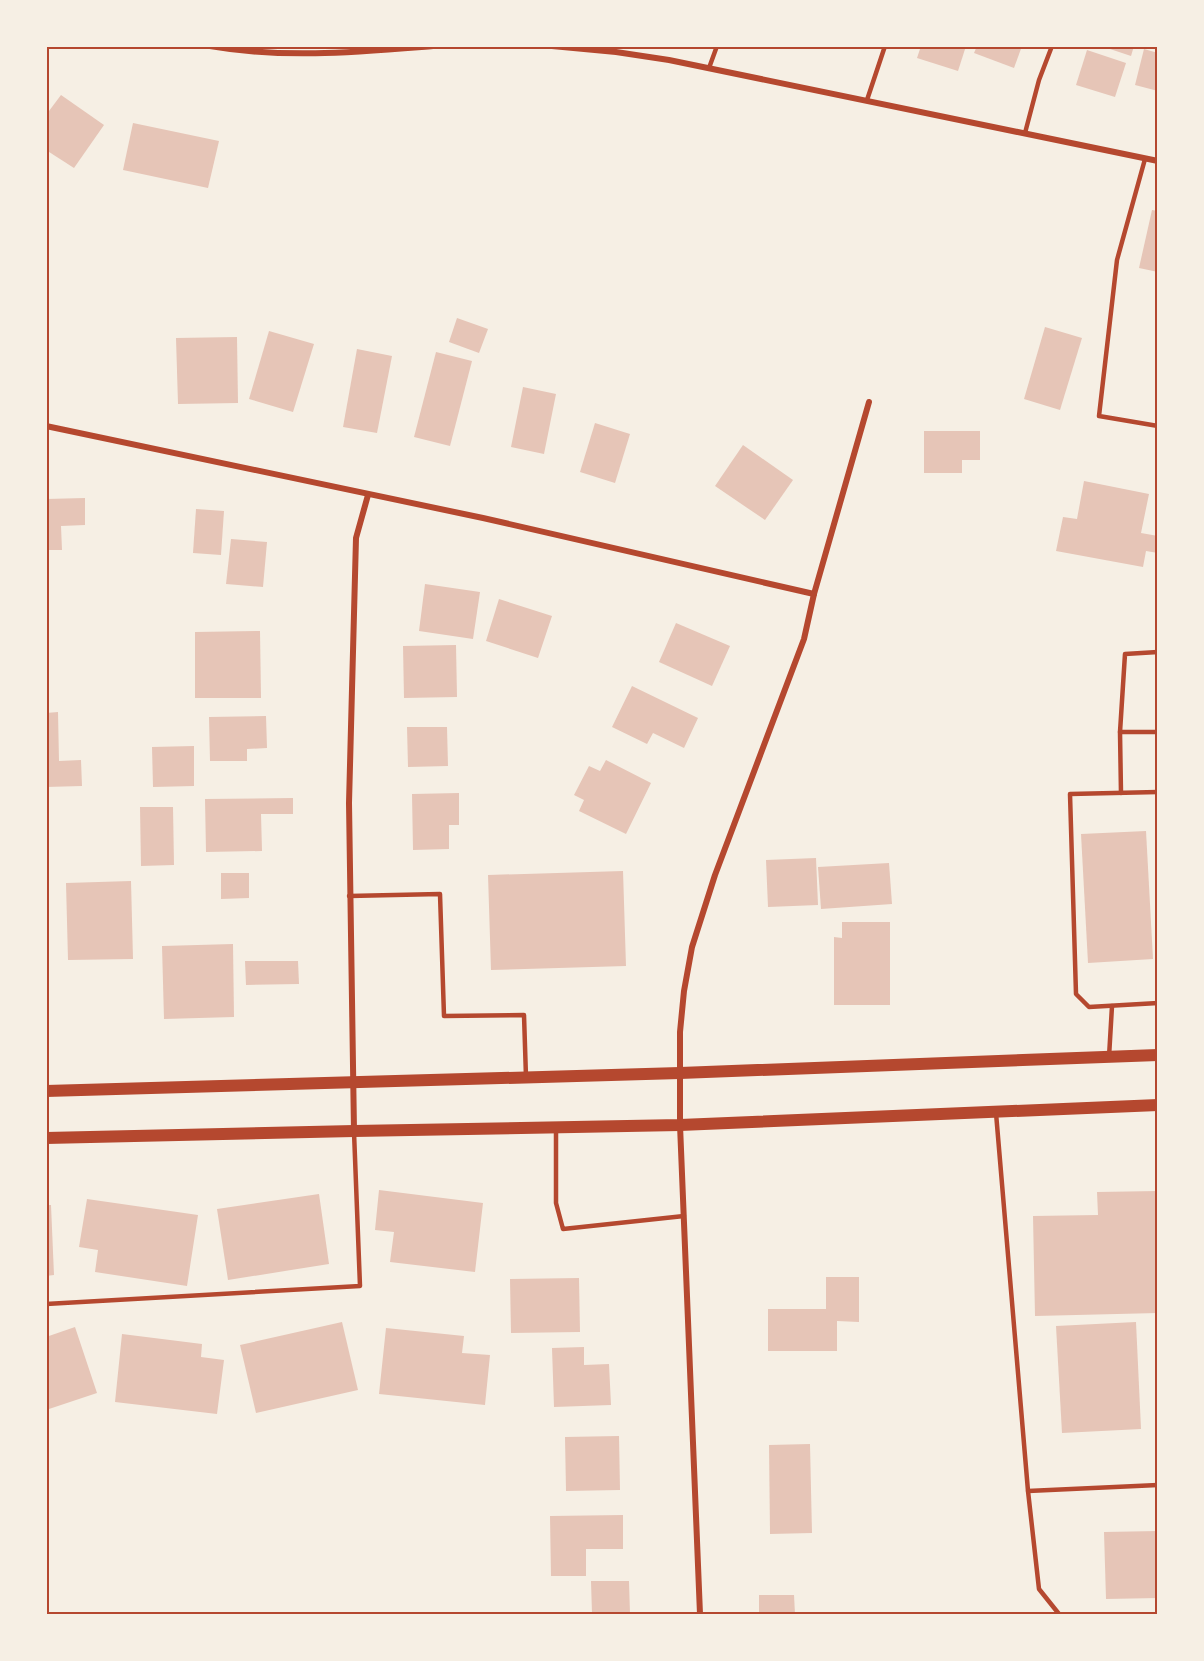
<svg xmlns="http://www.w3.org/2000/svg" width="1204" height="1661" font-family="Arial,sans-serif">
<style>
.building{fill:#e6c5b7}
.lines{fill:none;stroke-linecap:round;stroke-linejoin:round}
.service{stroke:#b5482f;stroke-width:4.5}
.minor{stroke:#b5482f;stroke-width:6}
.secondary{stroke:#b5482f;stroke-width:12}
.neatline{fill:none;stroke:#b5482f;stroke-width:2}
</style>
<rect width="100%" height="100%" fill="#f6efe4"/>
<g class="building">
<polygon points="921,46 966,46 958,71 917,58"/>
<polygon points="977,46 1022,46 1014,68 974,53"/>
<polygon points="1101,46 1134,46 1131,56"/>
<polygon points="1144,49 1158,53 1158,91 1135,85"/>
<polygon points="1087,50 1126,63 1115,97 1076,85"/>
<polygon points="61,95 104,125 74,168 46,150 46,115"/>
<polygon points="133,123 219,141 208,188 123,170"/>
<polygon points="1152,210 1158,211 1158,272 1139,268"/>
<polygon points="457,318 488,329 479,353 449,342"/>
<polygon points="1045,327 1082,338 1060,410 1024,399"/>
<polygon points="269,331 314,344 293,412 249,399"/>
<polygon points="237,337 238,403 178,404 176,338"/>
<polygon points="357,349 392,356 377,433 343,427"/>
<polygon points="436,352 472,361 450,446 414,437"/>
<polygon points="523,387 556,394 544,454 511,447"/>
<polygon points="595,423 630,434 615,483 580,472"/>
<polygon points="924,431 980,431 980,460 962,460 962,473 924,473"/>
<polygon points="743,445 793,480 765,520 715,486"/>
<polygon points="1084,481 1149,494 1141,533 1158,536 1158,553 1146,551 1143,567 1056,551 1063,517 1077,519"/>
<polygon points="85,498 85,525 61,526 62,550 46,550 46,499"/>
<polygon points="196,509 224,511 221,555 193,553"/>
<polygon points="231,539 267,542 263,587 226,584"/>
<polygon points="425,584 480,592 473,639 419,631"/>
<polygon points="499,599 552,616 538,658 486,641"/>
<polygon points="676,623 730,646 712,686 659,662"/>
<polygon points="260,631 261,698 195,698 195,632"/>
<polygon points="456,645 457,697 404,698 403,646"/>
<polygon points="632,686 698,718 684,748 653,733 647,744 612,727"/>
<polygon points="58,712 59,761 81,760 82,786 46,787 46,713"/>
<polygon points="266,716 267,748 247,749 247,761 210,761 209,717"/>
<polygon points="407,727 447,727 448,766 408,767"/>
<polygon points="194,746 194,786 153,787 152,747"/>
<polygon points="606,760 651,783 626,834 579,811 584,800 574,795 589,766 600,771"/>
<polygon points="459,793 459,825 449,825 449,849 413,850 412,794"/>
<polygon points="293,798 293,814 261,814 262,851 206,852 205,799"/>
<polygon points="140,807 173,807 174,865 141,866"/>
<polygon points="1146,831 1153,959 1088,963 1081,834"/>
<polygon points="816,858 818,905 768,907 766,860"/>
<polygon points="889,863 892,904 821,909 818,867"/>
<polygon points="623,871 626,966 491,970 488,875"/>
<polygon points="221,873 249,873 249,898 221,899"/>
<polygon points="131,881 133,959 68,960 66,883"/>
<polygon points="842,922 890,922 890,1005 834,1005 834,937 842,938"/>
<polygon points="233,944 234,1017 164,1019 162,946"/>
<polygon points="245,961 298,961 299,984 246,985"/>
<polygon points="379,1190 483,1203 475,1272 390,1262 394,1232 375,1230"/>
<polygon points="1158,1191 1158,1313 1035,1316 1033,1216 1098,1215 1097,1192"/>
<polygon points="319,1194 329,1264 228,1280 217,1209"/>
<polygon points="87,1199 198,1215 187,1286 95,1272 98,1250 79,1247"/>
<polygon points="46,1205 51,1205 54,1275 46,1276"/>
<polygon points="826,1277 859,1277 859,1322 837,1321 837,1351 768,1351 768,1309 826,1309"/>
<polygon points="579,1278 580,1332 511,1333 510,1279"/>
<polygon points="342,1322 358,1390 256,1413 240,1345"/>
<polygon points="1136,1322 1141,1429 1062,1433 1056,1326"/>
<polygon points="75,1327 97,1393 46,1410 46,1337"/>
<polygon points="386,1328 464,1336 462,1353 490,1355 485,1405 379,1394"/>
<polygon points="122,1334 202,1344 201,1357 224,1360 217,1414 115,1402"/>
<polygon points="584,1347 584,1365 609,1364 611,1405 554,1407 552,1348"/>
<polygon points="619,1436 620,1490 566,1491 565,1437"/>
<polygon points="810,1444 812,1533 770,1534 769,1445"/>
<polygon points="623,1515 623,1549 586,1549 586,1576 551,1576 550,1516"/>
<polygon points="1158,1531 1158,1598 1106,1599 1104,1532"/>
<polygon points="591,1581 629,1581 630,1614 592,1614"/>
<polygon points="759,1595 794,1595 795,1614 759,1614"/>
</g>
<g class="lines">
<g class="service">
<polyline points="709,68 717,46"/>
<polyline points="867,100 885,46"/>
<polyline points="1025,133 1039,80 1052,46"/>
<polyline points="1145,159 1117,260 1099,416 1158,426"/>
<polyline points="1120,732 1158,732"/>
<polyline points="1158,792 1070,794 1076,994 1089,1007 1158,1003"/>
<polyline points="1121,793 1120,732 1125,654 1158,652"/>
<polyline points="349,896 440,894 444,1016 524,1015 526,1077"/>
<polyline points="1109,1057 1112,1006"/>
<polyline points="996,1113 1028,1491 1039,1589 1059,1614"/>
<polyline points="556,1127 556,1203 563,1229 684,1216"/>
<polyline points="46,1304 360,1286 354,1132"/>
<polyline points="1028,1491 1158,1485"/>
</g>
<g class="minor">
<path d="M210,46C284,59 358,52 433,46"/>
<polyline points="552,46 616,52 669,60 1158,161"/>
<polyline points="46,426 483,518 814,594"/>
<polyline points="354,1131 349,803 356,538 368,495"/>
<polyline points="700,1614 680,1125 680,1032 684,991 692,947 715,875 804,639 814,594 869,402"/>
</g>
<g class="secondary">
<polyline points="46,1091 680,1073 1158,1055"/>
<polyline points="46,1138 354,1131 680,1125 1158,1105"/>
</g>
</g>
<rect width="1204" height="1661" fill="none" stroke="#f6efe4" stroke-width="96"/>
<rect x="48" y="48" width="1108" height="1565" class="neatline"/>
</svg>
